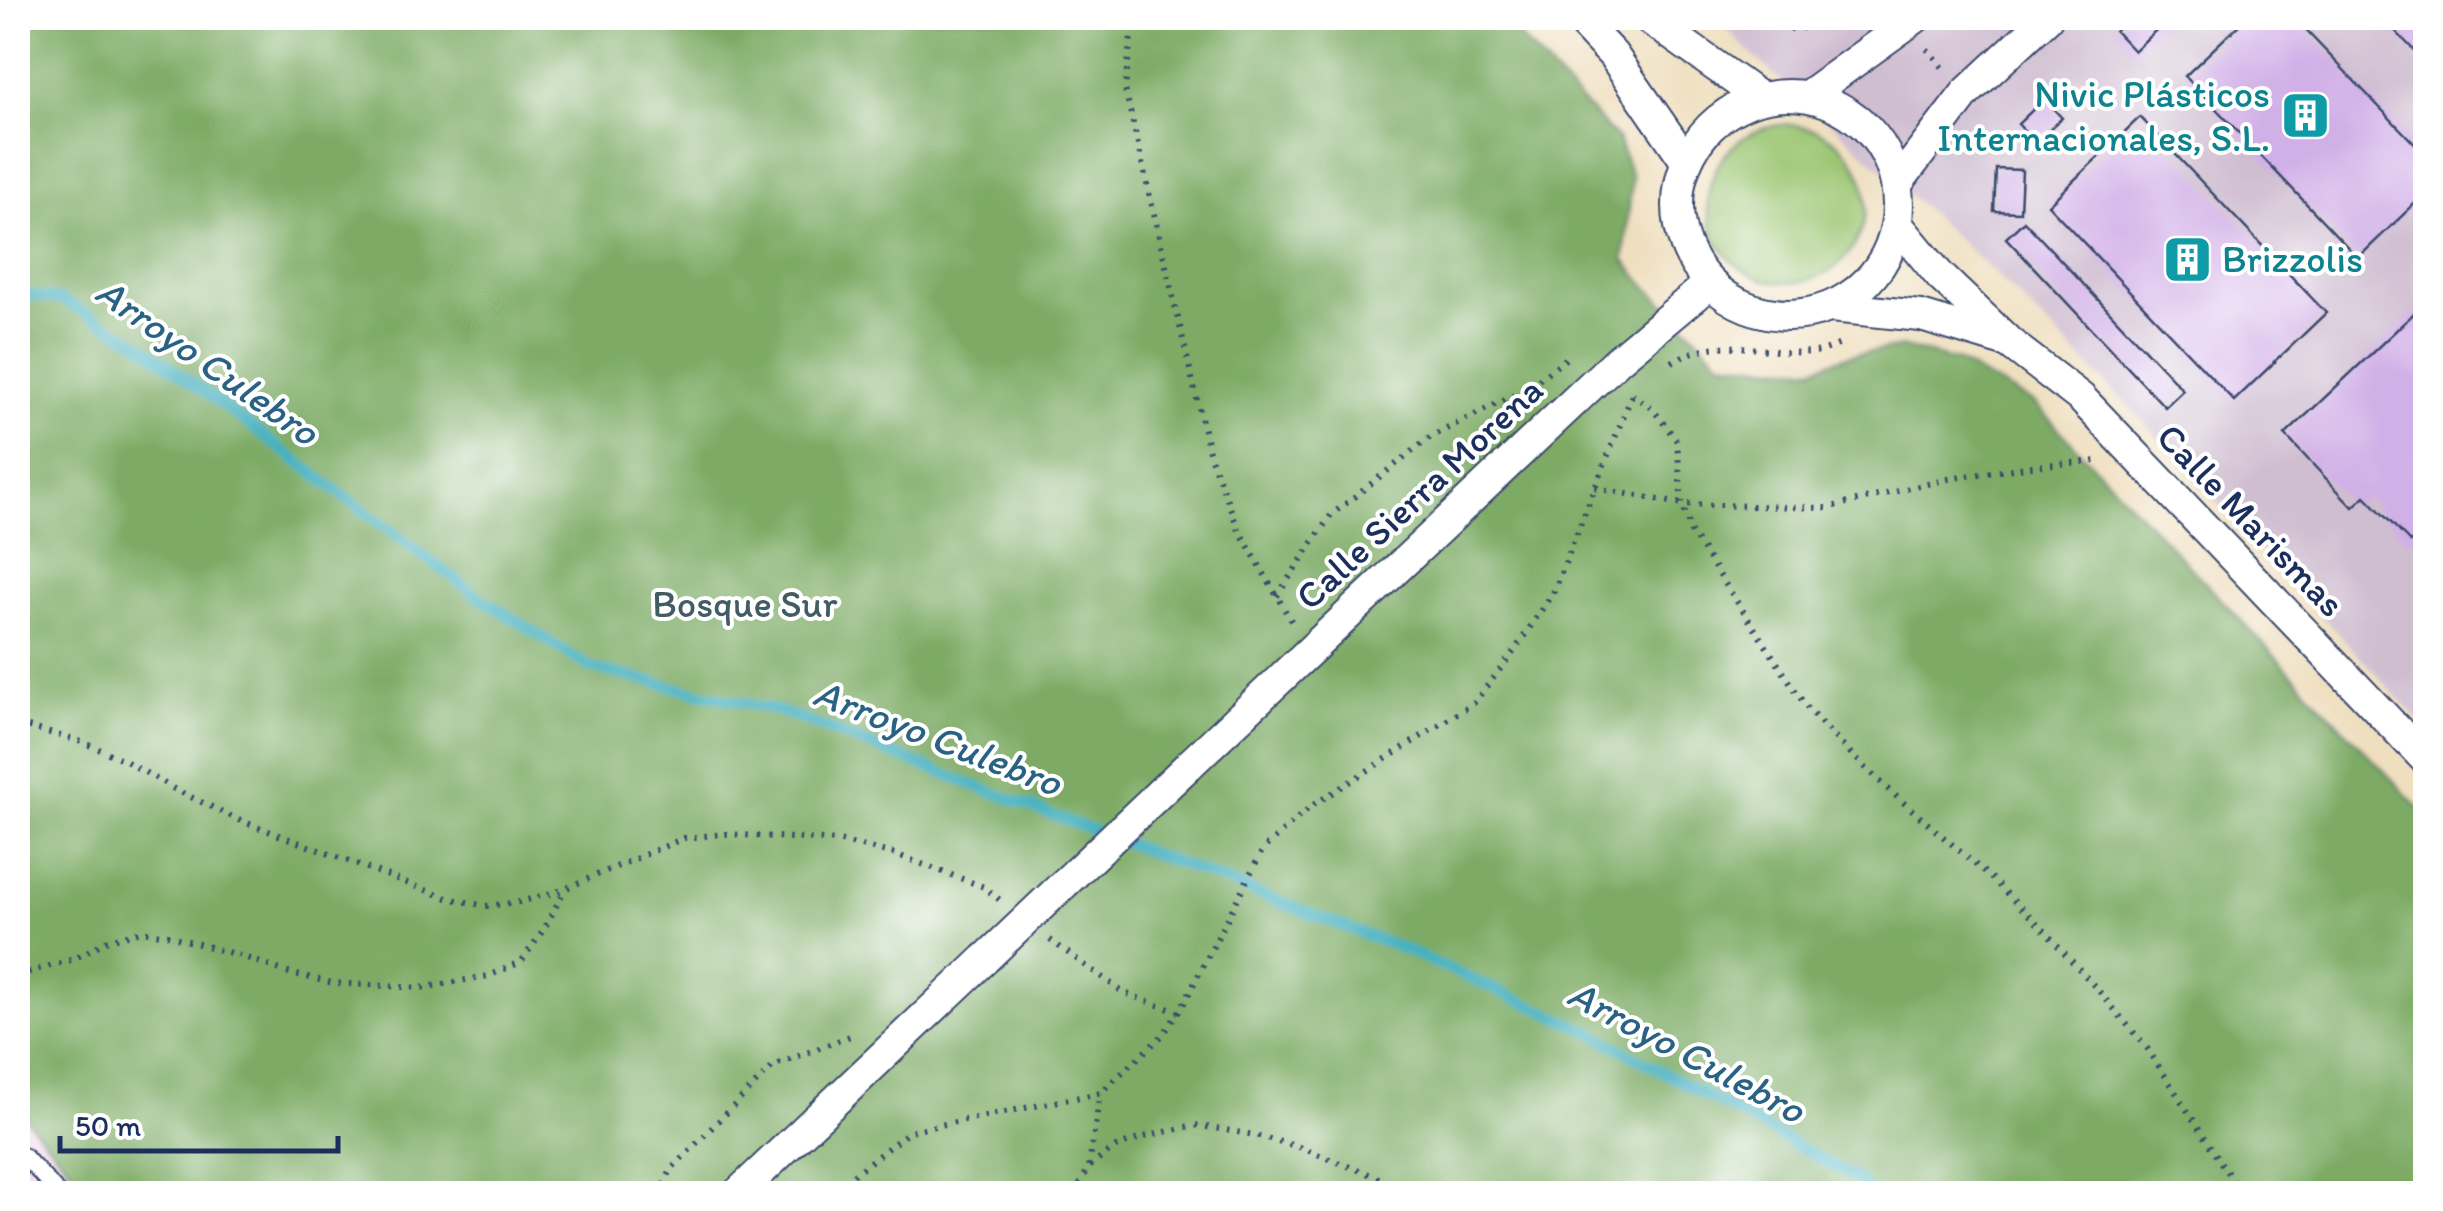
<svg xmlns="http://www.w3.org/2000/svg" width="2443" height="1211" font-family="Itim,sans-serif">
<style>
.built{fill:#f2cfe2}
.industrial{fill:#cfbdd0}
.green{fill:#9cc673;stroke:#5c7a68;stroke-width:2.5}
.forest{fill:#7dab65;stroke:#4c6d62;stroke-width:2.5}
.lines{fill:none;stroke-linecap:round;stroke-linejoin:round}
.stream{stroke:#40aebe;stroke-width:11}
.building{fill:#d1b0e7}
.lane-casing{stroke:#3b496d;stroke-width:19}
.street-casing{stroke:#3b496d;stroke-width:34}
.path{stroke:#3b496d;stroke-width:6;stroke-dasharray:2.5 8;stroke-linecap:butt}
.lane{stroke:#fff;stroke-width:15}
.street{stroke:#fff;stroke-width:30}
.street-bridge-casing{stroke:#3b496d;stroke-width:34;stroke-linecap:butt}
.street-bridge{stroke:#fff;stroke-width:30}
.labels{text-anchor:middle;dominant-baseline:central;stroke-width:8;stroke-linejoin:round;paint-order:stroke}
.culture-label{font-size:38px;fill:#0d838f;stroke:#fff;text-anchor:end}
.street-label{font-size:38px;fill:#1b2f5e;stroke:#fff}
.park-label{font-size:38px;fill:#425c64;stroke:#fff}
.water-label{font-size:40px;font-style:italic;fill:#2a6284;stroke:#fff}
</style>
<rect width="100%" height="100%" fill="#fff"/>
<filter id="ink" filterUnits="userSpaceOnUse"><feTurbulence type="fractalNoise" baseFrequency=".01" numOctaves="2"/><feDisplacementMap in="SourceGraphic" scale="20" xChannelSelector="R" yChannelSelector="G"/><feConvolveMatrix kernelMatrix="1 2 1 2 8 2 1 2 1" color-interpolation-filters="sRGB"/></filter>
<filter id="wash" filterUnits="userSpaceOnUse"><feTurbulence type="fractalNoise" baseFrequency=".0048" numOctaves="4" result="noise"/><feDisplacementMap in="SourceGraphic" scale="40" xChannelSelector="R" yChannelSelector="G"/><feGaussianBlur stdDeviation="2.25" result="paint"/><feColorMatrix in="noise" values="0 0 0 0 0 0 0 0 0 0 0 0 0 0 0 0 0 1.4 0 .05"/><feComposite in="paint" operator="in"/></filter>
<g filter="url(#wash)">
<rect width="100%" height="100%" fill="#efdfbf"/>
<polygon class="built" points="18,1110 91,1193 18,1193"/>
<polygon class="industrial" points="1716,18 2425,18 2425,727 2123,400 1993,272 1849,139 1754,57"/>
<circle class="green" cx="1787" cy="204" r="79"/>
<polygon class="forest" points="18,18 1501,18 1618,140 1632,177 1624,260 1640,279 1720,361 1761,366 1813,368 1850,355 1904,347 1956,361 2035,404 2425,814 2425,1193 91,1193 18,1110"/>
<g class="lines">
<polyline class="stream" points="18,293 62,300 138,342 479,597 591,668 780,711 1413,953 1589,1031 1859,1180 1871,1194"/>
</g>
<g id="blocks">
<g class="building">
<polygon points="2130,18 2169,18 2134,51 2115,31"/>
<polygon points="2246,18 2294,18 2426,156 2426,193 2358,258 2185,76"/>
<polygon points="2383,18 2426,18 2426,63"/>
<polygon points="2044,99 2062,118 2036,143 2018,124"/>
<polygon points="2140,117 2326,313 2234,401 2048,205"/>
<polygon points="1996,169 2022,170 2020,212 1994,211"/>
<polygon points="2024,221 2183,390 2165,407 2006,238"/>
<polygon points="2426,302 2426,527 2410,542 2365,496 2353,507 2285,435"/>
</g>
</g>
</g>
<g filter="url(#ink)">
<use href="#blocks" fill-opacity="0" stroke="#3b496d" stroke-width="2.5"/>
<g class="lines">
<defs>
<polyline id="lane" points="18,1155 24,1156 59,1194"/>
<g id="street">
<polyline points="1578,18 1613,55 1686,161"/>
<polyline points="1648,18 1759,97"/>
<circle cx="1788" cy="205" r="110"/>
<polyline points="1807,96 1915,18"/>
<polyline points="1897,184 1966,93 2047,18"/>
<polyline points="1897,224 1940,276 2011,344 2081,398 2426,760"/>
<polyline points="1831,307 1921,316 2004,341"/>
<polyline points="1188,766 1618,360 1710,283"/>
<polyline points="737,1194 985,959"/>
</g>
</defs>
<use href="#lane" class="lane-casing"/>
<use href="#street" class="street-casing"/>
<g class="path">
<polyline points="1133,18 1125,89 1210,456 1238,528 1294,626"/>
<polyline points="1739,18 1797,30 1827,18"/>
<polyline points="1927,49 1945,70"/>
<path d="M1672,362C1722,332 1761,356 1813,352C1823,352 1834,346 1844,343"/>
<polyline points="1632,394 1652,408 1677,441 1682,504 1691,532 1807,708 1839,742 1890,791 1991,878 2043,929 2097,989 2147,1048 2241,1194"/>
<polyline points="1595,488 1682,504 1827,508 1948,479 2032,466 2097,461"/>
<polyline points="1277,596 1331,515 1432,436 1527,389 1568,357"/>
<polyline points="18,724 82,742 122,759 174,789 239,820 447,898 486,906 519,902 557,892 684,838 726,834 839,841 895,854 984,887 1001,901"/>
<polyline points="1050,940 1124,993 1178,1012"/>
<polyline points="18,975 74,959 106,941 141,931 168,935 244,957 289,973 333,983 421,988 488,976 521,962 544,929 565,889"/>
<polyline points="1089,1166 1100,1093"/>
<polyline points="659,1194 672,1168 773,1066 855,1034"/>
<polyline points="828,1194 910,1131 1100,1093 1163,1035 1182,1007 1263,849 1310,807 1474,703 1515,650 1554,591 1632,395"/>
<polyline points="1075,1194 1089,1167 1116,1147 1144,1137 1194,1125 1255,1135 1299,1147 1420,1194"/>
</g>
<use href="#lane" class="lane"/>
<use href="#street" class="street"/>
<defs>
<polyline id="street-bridge" points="985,959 1188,766"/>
</defs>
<use href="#street-bridge" class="street-bridge-casing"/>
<use href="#street-bridge" class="street-bridge"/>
</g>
</g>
<defs>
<symbol id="building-square" viewBox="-11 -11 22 22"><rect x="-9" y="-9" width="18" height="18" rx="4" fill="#0f9aa8" stroke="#fff"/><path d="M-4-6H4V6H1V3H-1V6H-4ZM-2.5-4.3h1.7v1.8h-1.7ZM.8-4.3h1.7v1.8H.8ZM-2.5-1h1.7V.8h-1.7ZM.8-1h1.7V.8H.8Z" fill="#fff"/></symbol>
</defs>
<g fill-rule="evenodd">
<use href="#building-square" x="2278" y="88" width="55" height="55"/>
<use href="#building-square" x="2160" y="232" width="55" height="55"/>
</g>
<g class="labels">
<g class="culture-label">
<text x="2270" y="94">Nivic Plásticos<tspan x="2270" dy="44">Internacionales, S.L.</tspan></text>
<text x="2222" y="259" text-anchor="start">Brizzolis</text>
</g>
<g class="street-label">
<text transform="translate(1419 493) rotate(-43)">Calle Sierra Morena</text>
<text transform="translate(2251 520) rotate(46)">Calle Marismas</text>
</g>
<g class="park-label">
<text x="745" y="604">Bosque Sur</text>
</g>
<g class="water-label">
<text transform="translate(208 361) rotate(35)">Arroyo Culebro</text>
<text transform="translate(938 737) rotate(21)">Arroyo Culebro</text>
<text transform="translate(1687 1051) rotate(28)">Arroyo Culebro</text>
</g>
</g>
<rect width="2443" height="1211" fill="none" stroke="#fff" stroke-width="60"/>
<path d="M60 1136v15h278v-15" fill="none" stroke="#1b2f5e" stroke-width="5"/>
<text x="75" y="1136" font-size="30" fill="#1b2f5e" stroke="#ffffff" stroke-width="8" paint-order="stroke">50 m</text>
</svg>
